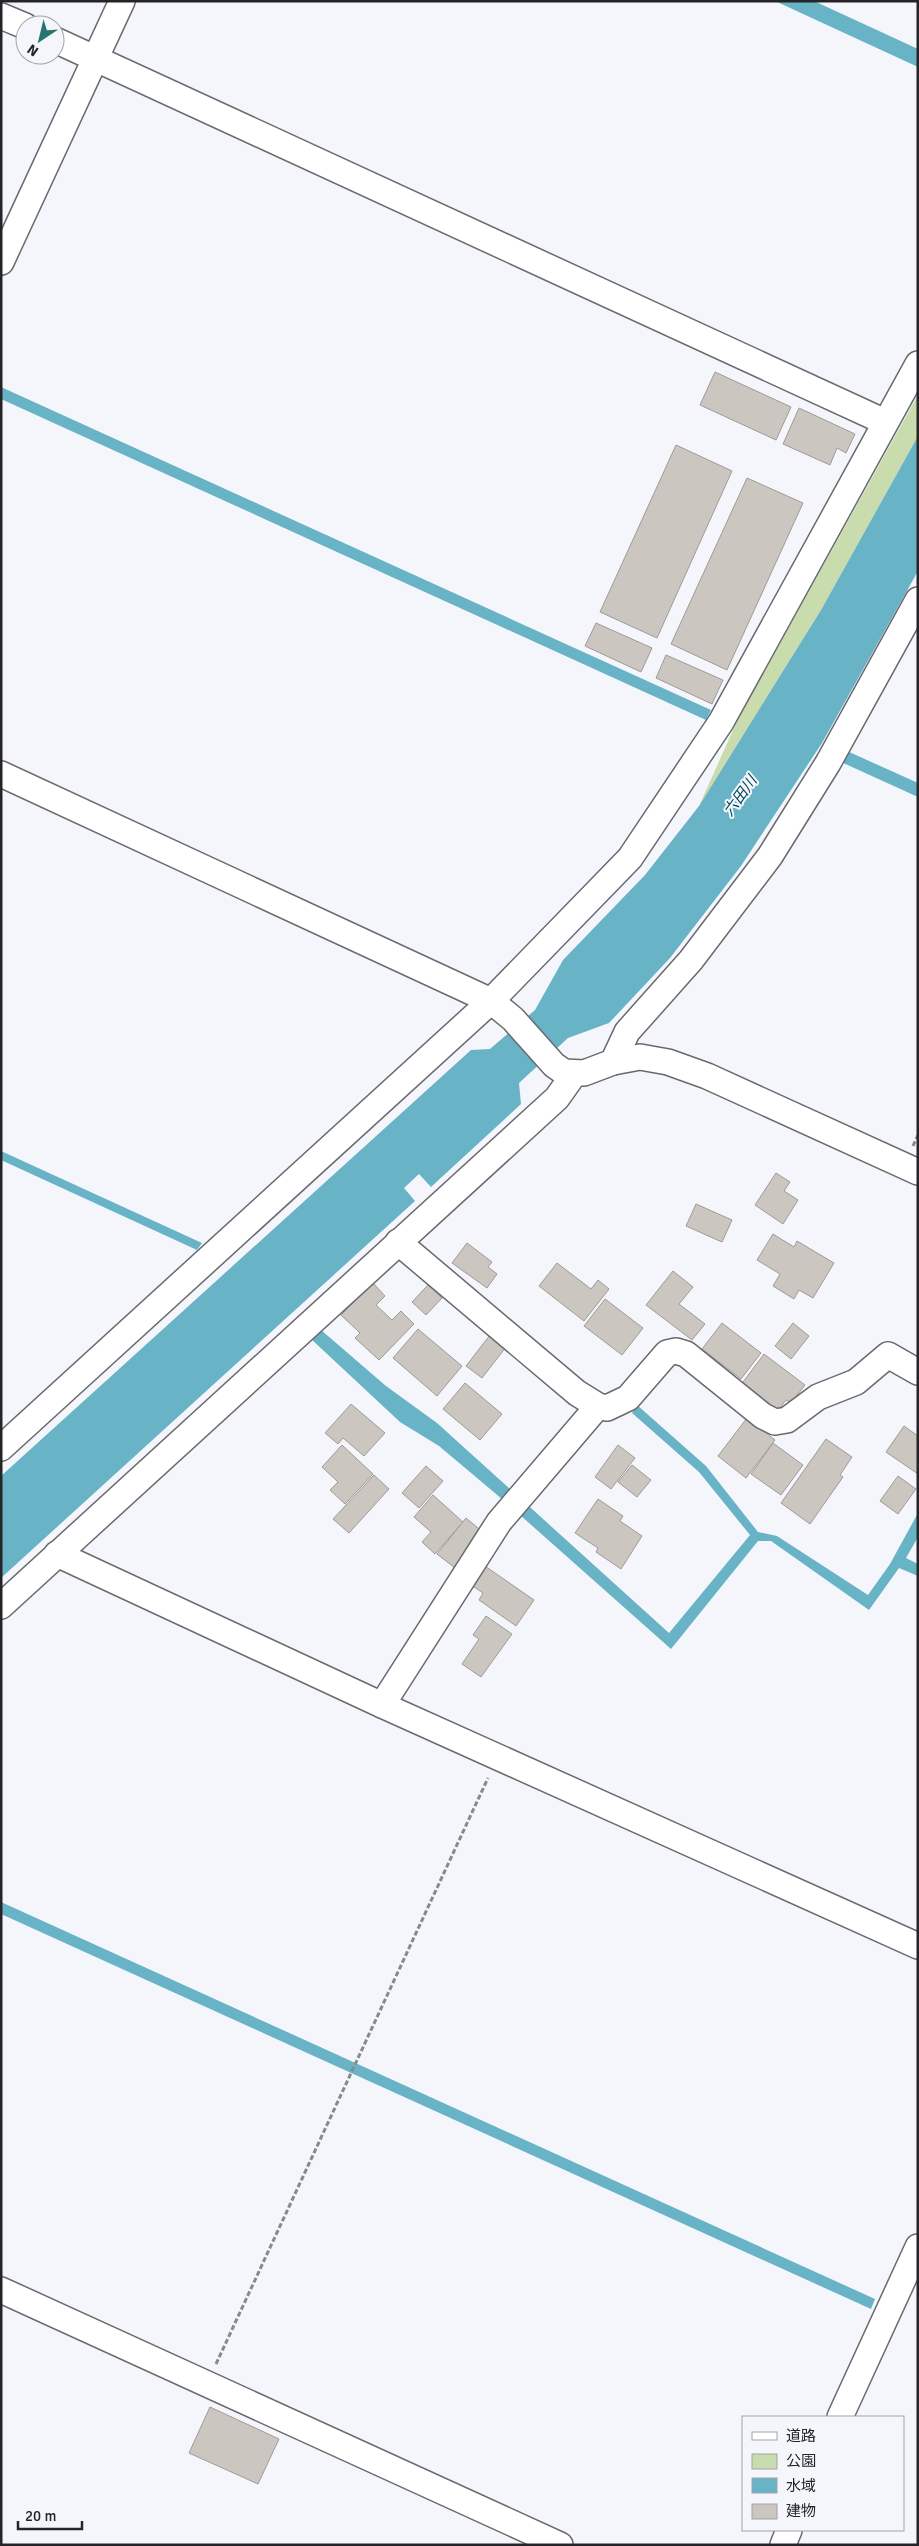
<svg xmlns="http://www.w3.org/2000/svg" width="919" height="2546" font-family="Signika,'Noto Sans JP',sans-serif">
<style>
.green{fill:#c9dcad}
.water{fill:#68b3c6}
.building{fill:#ccc6c1;stroke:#a09a96}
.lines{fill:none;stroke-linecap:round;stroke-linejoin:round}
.minor-casing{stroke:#696a70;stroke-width:28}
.path{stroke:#88898d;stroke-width:3;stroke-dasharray:5 2.5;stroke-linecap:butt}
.minor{stroke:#fff;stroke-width:25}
.labels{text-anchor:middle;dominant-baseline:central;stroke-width:4;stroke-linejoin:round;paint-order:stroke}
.water-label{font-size:15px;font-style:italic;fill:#014956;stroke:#f4f6fc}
</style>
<rect width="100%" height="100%" fill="#f4f6fc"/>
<polygon class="green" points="918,395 918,436 821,610 699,806 738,719"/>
<g class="water">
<polygon points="775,1 814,1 918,49 918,67"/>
<polygon points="1,387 711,710 706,720 1,399"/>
<polygon points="918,436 918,571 822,743 741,866 670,958 609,1023 568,1038 519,1083 521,1104 431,1187 419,1174 404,1188 415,1201 1,1578 1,1476 471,1050 490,1049 535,1010 563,960 645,875 699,806 821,610"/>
<polygon points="847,751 918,783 918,797 841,762"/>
<polygon points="1,1151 202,1243 197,1250 1,1160"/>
<polygon points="321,1330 386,1386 437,1423 669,1633 750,1535 699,1472 632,1413 637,1405 706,1466 758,1532 777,1536 868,1595 890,1564 918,1513 918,1537 906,1558 918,1564 918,1576 899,1568 869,1610 771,1541 758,1541 671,1649 502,1499 439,1446 400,1422 310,1338"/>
<polygon points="1,1902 875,2299 871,2309 1,1914"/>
</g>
<g class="building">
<polygon points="715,372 791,407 776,440 700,405"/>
<polygon points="799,408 855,434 846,453 837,448 830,465 783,444"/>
<polygon points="676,445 732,471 657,638 600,612"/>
<polygon points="747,478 803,503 727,670 671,644"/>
<polygon points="596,623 652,648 641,672 585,646"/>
<polygon points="666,655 723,680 712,704 656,678"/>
<polygon points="776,1173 790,1182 784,1191 798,1200 783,1224 755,1205"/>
<polygon points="696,1204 732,1220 722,1242 686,1226"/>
<polygon points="773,1234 794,1247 797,1241 834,1263 813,1298 799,1290 794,1299 773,1286 780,1274 757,1260"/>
<polygon points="467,1243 492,1262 488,1267 497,1274 487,1288 452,1263"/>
<polygon points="557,1263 591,1289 598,1280 609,1289 584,1321 539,1286"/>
<polygon points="673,1271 693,1287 679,1304 705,1324 692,1340 646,1305"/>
<polygon points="373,1283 385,1296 376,1305 392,1320 401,1311 414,1324 379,1360 355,1338 360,1333 341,1315"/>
<polygon points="428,1285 442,1298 426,1315 412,1302"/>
<polygon points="605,1299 643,1328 622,1355 584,1326"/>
<polygon points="722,1323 761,1353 741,1379 702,1349"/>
<polygon points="793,1323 809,1336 791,1359 775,1346"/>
<polygon points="418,1329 462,1366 437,1396 393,1358"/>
<polygon points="490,1335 506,1347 482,1378 466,1366"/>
<polygon points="764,1354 805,1385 791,1403 786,1400 776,1413 740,1386"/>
<polygon points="465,1383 502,1414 480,1440 443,1409"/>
<polygon points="351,1404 385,1433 364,1456 343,1438 338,1444 325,1433"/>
<polygon points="747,1418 775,1440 746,1478 718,1456"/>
<polygon points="904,1426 918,1436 918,1474 886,1452"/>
<polygon points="826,1439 852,1457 840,1475 843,1477 810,1524 781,1503"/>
<polygon points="773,1443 803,1465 781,1495 751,1474"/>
<polygon points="342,1445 373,1474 345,1504 330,1490 338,1482 322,1467"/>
<polygon points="618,1445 635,1458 611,1489 595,1477"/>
<polygon points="632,1465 651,1480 637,1497 618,1482"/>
<polygon points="426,1466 443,1481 419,1508 402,1493"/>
<polygon points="374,1475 389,1489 349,1533 333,1519"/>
<polygon points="898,1476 916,1489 898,1514 880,1501"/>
<polygon points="433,1495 463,1522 435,1554 422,1542 431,1532 414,1517"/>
<polygon points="598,1499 623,1516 620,1521 642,1536 621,1569 596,1552 598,1548 575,1533"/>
<polygon points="466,1518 484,1533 455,1568 437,1554"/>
<polygon points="482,1564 534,1600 516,1626 479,1600 483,1593 468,1583"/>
<polygon points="486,1616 512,1634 481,1677 462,1664 479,1639 473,1635"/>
<polygon points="210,2407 279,2439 258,2484 189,2453"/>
</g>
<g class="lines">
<defs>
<g id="minor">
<polyline points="1,16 25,26"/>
<polyline points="55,40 885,422"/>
<polyline points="1,262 122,1"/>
<polyline points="1,774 491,1001 513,1019 554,1065 564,1072 584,1073 613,1062 640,1057 668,1062 707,1076 918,1172"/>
<polyline points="613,1062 627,1032 691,960 770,856 828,763 918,600"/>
<polyline points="398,1242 577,1393 598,1406 607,1408 628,1398 667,1353 676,1351 686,1354 763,1416 775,1422 787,1420 818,1397 856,1382 888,1355 918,1372"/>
<polyline points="1,1448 491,1001 630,858 721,722 918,364"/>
<polyline points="57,1554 382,1705 918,1946"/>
<polyline points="1,1606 557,1098 574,1074"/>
<polyline points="382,1705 499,1522 598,1406"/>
<polyline points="1,2290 560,2545"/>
<polyline points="840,2417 918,2247"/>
<polyline points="783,2545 789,2530"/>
</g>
</defs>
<use href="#minor" class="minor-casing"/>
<g class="path">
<polyline points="913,1146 918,1135"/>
<polyline points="216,2364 488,1778"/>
</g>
<use href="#minor" class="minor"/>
</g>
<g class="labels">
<g class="water-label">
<text transform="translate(740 796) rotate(-54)">六田川</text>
</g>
</g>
<rect width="919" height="2546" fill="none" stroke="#252528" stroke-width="5"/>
<rect x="742" y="2416" width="162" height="115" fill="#f4f6fc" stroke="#a1a2a7"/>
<rect x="752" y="2432" width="25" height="8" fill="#ffffff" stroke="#a1a2a7"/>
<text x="786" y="2441" font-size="15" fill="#252528">道路</text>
<rect x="752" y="2454" width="25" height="15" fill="#c9dcad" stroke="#a1a2a7"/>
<text x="786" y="2466" font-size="15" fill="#252528">公園</text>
<rect x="752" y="2478" width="25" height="15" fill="#68b3c6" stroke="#a1a2a7"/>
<text x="786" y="2491" font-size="15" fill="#252528">水域</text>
<rect x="752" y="2504" width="25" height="15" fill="#ccc6c1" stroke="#a1a2a7"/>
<text x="786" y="2516" font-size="15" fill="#252528">建物</text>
<g transform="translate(40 40) rotate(215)"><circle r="24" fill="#f4f6fc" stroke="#a1a2a7"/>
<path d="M0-4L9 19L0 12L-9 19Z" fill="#2a7472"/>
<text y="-8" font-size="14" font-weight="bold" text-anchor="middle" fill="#252528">N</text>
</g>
<path d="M18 2521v8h64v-8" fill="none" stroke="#252528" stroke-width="2.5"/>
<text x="25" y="2521" font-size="15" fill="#252528" stroke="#f4f6fc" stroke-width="4" paint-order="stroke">20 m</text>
</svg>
